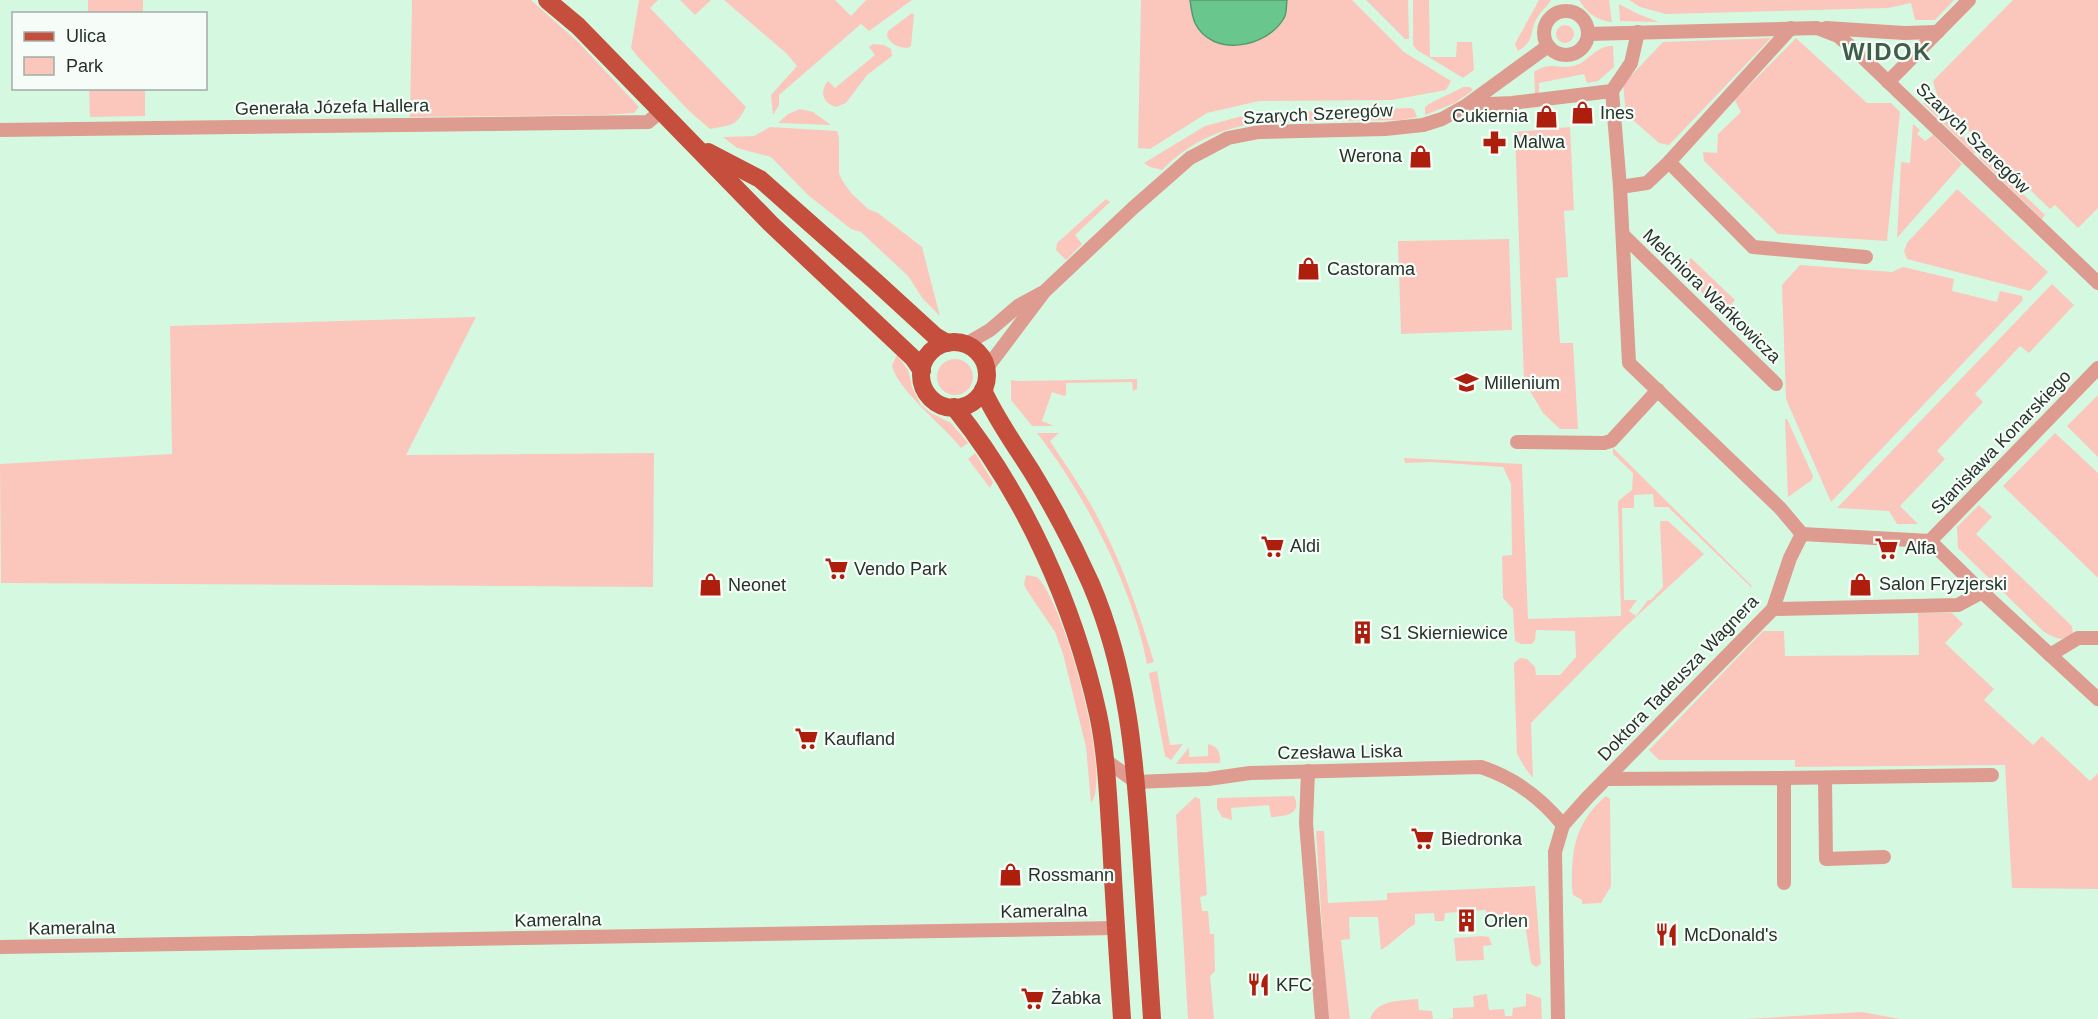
<svg xmlns="http://www.w3.org/2000/svg" width="2098" height="1019" font-family="Helvetica,sans-serif">
<style>
.green{fill:#fbc7bd}
.water{fill:#69c78e;stroke:#559a70;stroke-width:1.5}
.lines{fill:none;stroke-linecap:round;stroke-linejoin:round}
.street{stroke:#de9b8f;stroke-width:14}
.primary{stroke:#c54e3d;stroke-width:18}
.labels{text-anchor:middle;dominant-baseline:central;stroke-width:4.5;stroke-linejoin:round;paint-order:stroke}
.street-label{font-size:18px;fill:#253229;stroke:#f6fdf8}
.poi-label{font-size:18px;fill:#253229;stroke:#f6fdf8;text-anchor:start}
.district-label{font-size:24px;font-weight:bold;letter-spacing:1.5px;fill:#3f5e4a;stroke:#f6fdf8}
</style>
<rect width="100%" height="100%" fill="#d5f9e0"/>
<g class="green">
<rect x="88" y="0" width="55" height="13"/>
<polygon points="412,0 531,0 578,42 639,107 634,113 604,115 410,117"/>
<path d="M639,0H658L650,8L746,107C736,127 731,125 710,129L689,111L638,57L631,48Z"/>
<polygon points="680,0 711,0 695,15"/>
<polygon points="724,0 835,0 851,16 866,0 912,0 869,31 861,24 779,95 779,105 773,115 771,95 797,66 787,54"/>
<polygon points="1141,0 1352,0 1404,52 1451,81 1446,90 1392,100 1259,101 1207,113 1150,149 1138,148"/>
<polygon points="1366,0 1408,0 1409,39 1405,39"/>
<polygon points="1413,0 1429,0 1430,57 1456,57 1457,42 1472,42 1474,70 1463,78 1417,50 1413,45"/>
<path d="M1539,0H1551C1548,6 1543,9 1539,15C1528,30 1537,40 1518,51L1515,45L1517,40Z"/>
<path d="M1579,0H1609L1612,22C1597,21 1586,12 1579,0Z"/>
<polygon points="1629,0 1954,0 1935,20 1915,20 1911,3 1888,8 1666,14 1640,7"/>
<polygon points="2013,0 2098,0 2098,208 2078,228 2055,205 2050,209 1939,102 1933,81"/>
<polygon points="1619,4 1638,14 1659,22 1620,21"/>
<path d="M912,13L914,15L911,46L908,48C899,48 889,44 887,35L888,31Z"/>
<circle cx="1565" cy="34" r="9"/>
<polygon points="1771,38 1669,145 1659,143 1626,114 1623,84 1663,42"/>
<polygon points="1796,38 1867,103 1891,103 1900,112 1887,241 1778,234 1704,161 1703,152 1717,153 1718,134 1741,112 1735,100"/>
<path d="M873,44L884,45L891,49L892,56L867,75L846,103L836,107C823,103 819,92 828,81L835,88L875,55L869,47Z"/>
<path d="M1609,46H1613L1614,67L1598,81L1587,83L1584,74L1539,83V93L1535,94L1534,72C1552,60 1560,71 1576,65C1589,61 1593,49 1609,46Z"/>
<path d="M1463,87H1470L1473,90L1455,103L1425,115V107C1432,101 1453,93 1463,87Z"/>
<polygon points="89,89 145,89 145,116 90,117"/>
<polygon points="1926,101 1977,150 1974,154 1923,103"/>
<polygon points="1410,108 1414,109 1417,117 1401,120 1264,122 1267,113"/>
<polygon points="800,109 813,112 831,125 778,123 788,114"/>
<path d="M1250,114L1253,116L1254,123C1216,131 1190,142 1162,170L1150,167L1144,163L1205,126Z"/>
<polygon points="1913,124 1920,130 1917,134 1925,141 1933,135 1962,164 1897,238 1901,162 1910,163"/>
<polygon points="770,127 837,131 839,138 839,173 842,180 851,193 868,209 878,213 922,247 940,316 923,299 908,276 861,232 851,229 808,195 771,157 737,148 723,137 754,136"/>
<polygon points="1570,127 1574,210 1564,211 1568,277 1556,278 1560,343 1573,343 1578,429 1560,429 1543,413 1524,381 1515,132"/>
<polygon points="1982,155 2045,215 2042,219 1979,158"/>
<polygon points="1957,189 2048,272 2030,291 1907,259 1904,251 1907,243"/>
<polygon points="1106,199 1110,202 1075,235 1082,244 1066,260 1056,250 1057,243"/>
<polygon points="1509,239 1512,330 1401,334 1398,241"/>
<polygon points="1691,258 1735,300 1723,313 1679,270"/>
<polygon points="1800,265 1892,272 1903,267 1954,279 1952,291 1997,302 2000,291 2022,296 2023,300 1831,502 1786,399 1782,285"/>
<polygon points="2052,284 2074,305 2029,353 2020,346 1975,394 1983,402 1937,451 1945,459 1900,506 1918,524 1897,524 1889,511 1837,508"/>
<polygon points="476,317 406,455 654,453 653,587 1,583 0,464 172,454 170,326"/>
<path d="M897,355L908,370L912,387L921,405L931,413L951,423L968,443L961,448C946,428 895,388 892,365Z"/>
<circle cx="955" cy="377" r="18"/>
<polygon points="1137,379 1137,389 1133,391 1132,382 1066,383 1066,395 1064,396 1052,392 1042,421 1054,426 1032,426 1011,400 1011,380 1019,381"/>
<polygon points="2098,395 2098,457 2067,426"/>
<polygon points="1785,419 1787,419 1813,476 1812,480 1788,497"/>
<path d="M1037,433H1059L1050,441C1067,467 1085,492 1099,520C1123,565 1139,613 1154,662L1147,664C1133,588 1085,494 1037,433Z"/>
<polygon points="2055,433 2098,473 2098,578 2003,486"/>
<polygon points="1613,448 1752,586 1751,587 1668,507 1654,507 1653,494 1634,495 1634,508 1622,508 1624,600 1637,600 1629,611 1636,616 1648,600 1651,600 1663,587 1660,521 1668,521 1704,554 1623,629 1531,723 1533,778 1525,768 1517,754 1514,663 1520,658 1527,659 1535,667 1536,675 1560,675 1576,657 1575,631 1536,630 1535,640 1532,644 1521,644 1515,641 1513,609 1503,598 1502,556 1512,555 1511,484 1503,467 1432,462 1405,463 1404,458 1522,464 1528,619 1621,616 1618,501 1632,490 1633,473 1613,454"/>
<polygon points="975,453 993,482 990,488 968,459"/>
<path d="M1979,505L1992,517L1976,534L2072,626L2073,635C2062,643 2053,637 2043,631L1958,548L1957,527Z"/>
<path d="M1026,575L1037,577C1063,600 1113,777 1091,803L1086,747L1063,654L1055,632L1026,589L1024,584Z"/>
<polygon points="1918,613 1952,613 1963,624 1945,643 1994,689 1984,700 2033,745 2042,736 2090,781 2098,773 2098,889 2012,888 2005,765 1795,767 1795,760 1659,760 1649,750 1763,631 1784,631 1785,656 1919,655"/>
<polygon points="1157,671 1170,745 1183,744 1171,760 1165,756 1149,673"/>
<path d="M1208,744C1218,746 1221,753 1220,763L1176,764L1189,747V757L1208,756Z"/>
<path d="M1294,796C1303,815 1284,816 1271,817L1269,805L1231,808L1232,820L1222,817L1217,808V798Z"/>
<path d="M1606,796L1610,799L1611,886L1601,903L1582,904V900L1573,895L1572,889C1571,851 1575,822 1606,796Z"/>
<polygon points="1195,797 1200,799 1207,895 1200,897 1202,911 1208,911 1210,934 1214,934 1215,971 1210,976 1214,1019 1188,1019 1176,815"/>
<path d="M1316,831H1324L1328,903L1387,900V893L1535,886L1541,964L1536,967L1531,963L1524,917L1487,918L1486,910L1445,913L1444,921H1435L1434,913L1415,914V924C1402,932 1394,942 1381,950L1378,917H1349L1350,939L1341,940L1350,1019H1328Z"/>
<polygon points="1482,936 1489,937 1492,945 1483,946 1484,960 1456,961 1454,938"/>
<polygon points="1526,993 1541,998 1542,1019 1447,1019 1453,1018 1453,1008 1474,1007 1473,996 1487,994 1489,1010 1504,1009 1505,1016 1512,1016 1513,1008 1526,1006"/>
<path d="M1418,999L1419,1010L1432,1011L1433,1019H1370C1377,999 1400,1001 1418,999Z"/>
<polygon points="1862,1012 1900,1019 1747,1019"/>
</g>
<path class="water" d="M1190,0H1287C1286,6 1287,13 1284,18C1267,48 1212,58 1195,23C1192,16 1191,7 1190,0Z"/>
<g class="lines">
<g class="street">
<circle cx="1566" cy="33" r="22"/>
<polyline points="1826,28 1904,33 1938,32"/>
<polyline points="1638,32 1631,63 1612,91 1620,187 1629,363 1780,508 1802,534 1930,541 1982,592 2098,699"/>
<polyline points="1588,34 1817,28 1838,36 1856,51 2098,283"/>
<polyline points="1888,82 1969,0"/>
<polyline points="1467,105 1512,103 1612,91"/>
<polyline points="0,130 648,122 660,112"/>
<polyline points="1669,162 1753,247 1866,257"/>
<polyline points="1620,187 1647,183 1669,162 1791,28"/>
<polyline points="1623,235 1776,384"/>
<polyline points="966,344 990,330 1018,306 1042,293"/>
<polyline points="986,369 1044,292 1133,208 1190,158 1228,138 1259,132 1385,129 1423,125 1442,119 1467,105 1548,46"/>
<polyline points="1517,442 1604,443 1611,441 1658,390"/>
<polyline points="1930,541 2098,368"/>
<polyline points="1773,609 1958,605 1982,592"/>
<polyline points="2050,655 2078,638 2098,638"/>
<path d="M1105,760L1136,782L1208,779L1250,773L1481,767C1515,778 1541,798 1563,825"/>
<polyline points="1308,771 1306,823 1322,1019"/>
<polyline points="1784,778 1992,775"/>
<polyline points="1825,778 1826,859 1884,857"/>
<polyline points="1606,779 1784,778 1784,883"/>
<polyline points="0,947 1116,928"/>
<polyline points="1558,1019 1555,852 1563,825 1587,798 1773,609 1790,558 1802,534"/>
</g>
<g class="primary">
<polyline points="547,0 578,26 771,224 913,358 922,371"/>
<polyline points="708,152 760,179 875,281 935,336 947,343"/>
<circle cx="954" cy="375" r="33"/>
<path d="M983,390C996,419 1015,445 1032,472C1054,508 1074,546 1091,584C1128,671 1135,759 1141,851C1145,907 1148,963 1152,1019"/>
<path d="M954,407C1025,495 1074,605 1098,714C1107,756 1108,799 1111,841C1114,901 1118,960 1122,1019"/>
</g>
</g>
<defs>
<symbol id="shop-bare" viewBox="-9 -9 18 18"><path d="M-5-2.5h2.3a2.7 3.5 0 0 1 5.4 0H5L5.5 6h-11ZM-1.5-2.5h3a1.5 2.3 0 0 0-3 0Z" fill="#ad1e0d" stroke="#f6fdf8" stroke-width="2.5" paint-order="stroke"/></symbol>
<symbol id="pharmacy-bare" viewBox="-9 -9 18 18"><path d="M-2-6h4v4h4v4h-4v4h-4v-4h-4v-4h4Z" fill="#ad1e0d" stroke="#f6fdf8" stroke-width="2.5" paint-order="stroke"/></symbol>
<symbol id="school-bare" viewBox="-9 -9 18 18"><path d="M0-5L7-2L0 1L-7-2ZM-4 1L0 2.5L4 1V4Q0 6-4 4Z" fill="#ad1e0d" stroke="#f6fdf8" stroke-width="2.5" paint-order="stroke"/></symbol>
<symbol id="supermarket-bare" viewBox="-9 -9 18 18"><path d="M-6-5.5h2.5l.6 2H6L4.5 2H-2.5L-4.4-4H-6ZM-1.5 3.2a1.3 1.3 0 1 0 .1 0ZM3 3.2a1.3 1.3 0 1 0 .1 0Z" fill="#ad1e0d" stroke="#f6fdf8" stroke-width="2.5" paint-order="stroke"/></symbol>
<symbol id="building-bare" viewBox="-9 -9 18 18"><path d="M-4-6H4V6H1V3H-1V6H-4ZM-2.5-4.3h1.7v1.8h-1.7ZM.8-4.3h1.7v1.8H.8ZM-2.5-1h1.7V.8h-1.7ZM.8-1h1.7V.8H.8Z" fill="#ad1e0d" stroke="#f6fdf8" stroke-width="2.5" paint-order="stroke"/></symbol>
<symbol id="restaurant-bare" viewBox="-9 -9 18 18"><path d="M-5-6h1v4h1v-4h1v4h1v-4h1v5L-1.5 .5V6h-2V.5L-5-1ZM5-6V6H3V1.5H1.5Q1.5-4 5-6Z" fill="#ad1e0d" stroke="#f6fdf8" stroke-width="2.5" paint-order="stroke"/></symbol>
</defs>
<g fill-rule="evenodd">
<use href="#shop-bare" x="1566" y="96" width="33" height="33"/>
<use href="#shop-bare" x="1530" y="100" width="33" height="33"/>
<use href="#pharmacy-bare" x="1478" y="126" width="33" height="33"/>
<use href="#shop-bare" x="1404" y="140" width="33" height="33"/>
<use href="#shop-bare" x="1292" y="252" width="33" height="33"/>
<use href="#school-bare" x="1450" y="366" width="33" height="33"/>
<use href="#supermarket-bare" x="1256" y="530" width="33" height="33"/>
<use href="#supermarket-bare" x="1870" y="532" width="33" height="33"/>
<use href="#supermarket-bare" x="820" y="552" width="33" height="33"/>
<use href="#shop-bare" x="1844" y="568" width="33" height="33"/>
<use href="#shop-bare" x="694" y="568" width="33" height="33"/>
<use href="#building-bare" x="1346" y="616" width="33" height="33"/>
<use href="#supermarket-bare" x="790" y="722" width="33" height="33"/>
<use href="#supermarket-bare" x="1406" y="822" width="33" height="33"/>
<use href="#shop-bare" x="994" y="858" width="33" height="33"/>
<use href="#building-bare" x="1450" y="904" width="33" height="33"/>
<use href="#restaurant-bare" x="1650" y="918" width="33" height="33"/>
<use href="#restaurant-bare" x="1242" y="968" width="33" height="33"/>
<use href="#supermarket-bare" x="1016" y="982" width="33" height="33"/>
</g>
<g class="labels">
<g class="street-label">
<text transform="translate(332 107) rotate(-1)">Generała Józefa Hallera</text>
<text transform="translate(1318 114) rotate(-3)">Szarych Szeregów</text>
<text transform="translate(1973 138) rotate(44)">Szarych Szeregów</text>
<text transform="translate(1712 296) rotate(44)">Melchiora Wańkowicza</text>
<text transform="translate(2001 442) rotate(-46)">Stanisława Konarskiego</text>
<text transform="translate(1678 678) rotate(-46)">Doktora Tadeusza Wagnera</text>
<text transform="translate(1340 752) rotate(-1)">Czesława Liska</text>
<text transform="translate(1044 911) rotate(-1)">Kameralna</text>
<text transform="translate(558 920) rotate(-1)">Kameralna</text>
<text transform="translate(72 928) rotate(-1)">Kameralna</text>
</g>
<g class="poi-label">
<text x="1600" y="113">Ines</text>
<text x="1528" y="116" text-anchor="end">Cukiernia</text>
<text x="1513" y="142">Malwa</text>
<text x="1402" y="156" text-anchor="end">Werona</text>
<text x="1327" y="269">Castorama</text>
<text x="1484" y="383">Millenium</text>
<text x="1290" y="546">Aldi</text>
<text x="1905" y="548">Alfa</text>
<text x="854" y="569">Vendo Park</text>
<text x="1879" y="584">Salon Fryzjerski</text>
<text x="728" y="585">Neonet</text>
<text x="1380" y="633">S1 Skierniewice</text>
<text x="824" y="739">Kaufland</text>
<text x="1441" y="839">Biedronka</text>
<text x="1028" y="875">Rossmann</text>
<text x="1484" y="921">Orlen</text>
<text x="1684" y="935">McDonald's</text>
<text x="1276" y="985">KFC</text>
<text x="1051" y="998">Żabka</text>
</g>
<g class="district-label">
<text x="1887" y="51">WIDOK</text>
</g>
</g>
<rect x="12" y="12" width="195" height="78" fill="#f6fdf8" stroke="#a2aca5" stroke-width="1.5"/>
<rect x="24" y="32" width="30" height="9" fill="#c54e3d" stroke="#a2aca5" stroke-width="1.5"/>
<text x="66" y="42" font-size="18" fill="#253229">Ulica</text>
<rect x="24" y="57" width="30" height="18" fill="#fbc7bd" stroke="#a2aca5" stroke-width="1.5"/>
<text x="66" y="72" font-size="18" fill="#253229">Park</text>
</svg>
